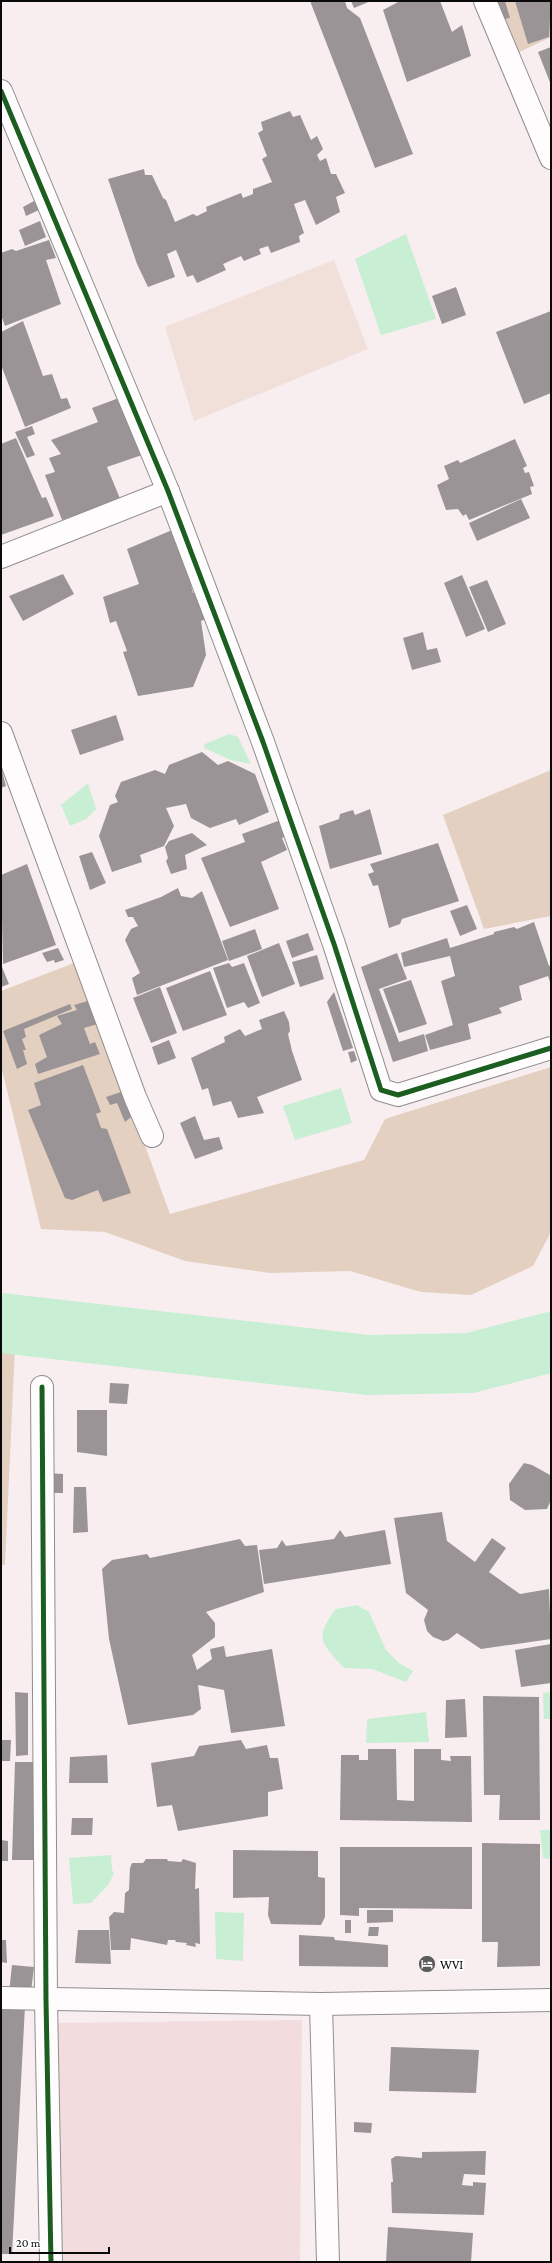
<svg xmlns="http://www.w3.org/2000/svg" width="552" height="2263" font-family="'Crimson Pro',serif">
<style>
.farmland{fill:#f3dcde}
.forest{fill:#e3d0c0}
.pitch{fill:#f1dfda}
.water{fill:#c8eed4}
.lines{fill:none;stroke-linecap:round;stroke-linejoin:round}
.river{stroke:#c8eed4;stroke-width:60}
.building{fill:#9a9496}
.street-casing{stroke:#918d8e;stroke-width:24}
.street{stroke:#fefcfd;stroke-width:22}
.cycleway-casing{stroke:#fff;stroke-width:8}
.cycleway{stroke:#1b5e20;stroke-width:5}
.labels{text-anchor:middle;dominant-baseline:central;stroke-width:4;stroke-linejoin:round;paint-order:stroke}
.poi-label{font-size:13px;fill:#0a0a0a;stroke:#fff;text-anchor:start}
</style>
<rect width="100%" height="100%" fill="#f8eef0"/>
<polygon class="farmland" points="302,2020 300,2262 56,2262 52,2023"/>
<g class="forest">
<polygon points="488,1 551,1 551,37 509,57"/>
<polygon points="551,770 551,916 484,929 443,815"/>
<polygon points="74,963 101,1015 120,1077 170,1214 364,1160 385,1119 551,1067 551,1232 533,1266 471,1295 421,1292 350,1271 270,1273 185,1261 105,1232 41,1229 1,1066 1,991"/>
<polygon points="1,1347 15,1347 5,1565 1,1565"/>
</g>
<polygon class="pitch" points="334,260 368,349 194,421 165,327"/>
<g class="water">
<polygon points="406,234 436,319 381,335 355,259"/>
<polygon points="229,734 238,737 251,764 231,760 204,748 205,744"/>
<polygon points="88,783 96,809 86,819 70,826 61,805"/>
<polygon points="341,1088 352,1123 295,1140 283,1106"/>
<path d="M357,1605L369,1612L386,1650L399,1663L413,1671L406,1682L372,1669L344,1668C322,1643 313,1639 336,1609Z"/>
<polygon points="551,1692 551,1719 544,1719 543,1693"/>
<polygon points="426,1712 429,1742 366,1743 367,1719"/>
<polygon points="540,1830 551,1830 551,1859 543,1858"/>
<polygon points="111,1855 112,1870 114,1873 109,1884 91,1903 73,1904 69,1858"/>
<polygon points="215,1912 244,1913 243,1961 216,1959"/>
</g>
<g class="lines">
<polyline class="river" points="1,1323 368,1365 470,1363 551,1342"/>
</g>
<g class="building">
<polygon points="310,1 345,1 347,8 360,18 413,154 375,168"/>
<polygon points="351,1 371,1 354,8"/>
<polygon points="400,1 440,1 452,32 462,25 471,56 407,82 383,10"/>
<polygon points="492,1 505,1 510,18 498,20"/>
<polygon points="515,1 551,1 549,37 528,44"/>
<polygon points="551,47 551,85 538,52"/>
<polygon points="290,111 293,117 300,115 311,140 317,136 323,149 317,155 320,161 326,158 331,174 336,174 345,193 336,197 340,212 316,225 305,200 294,204 304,233 299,236 300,242 271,253 268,246 259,249 261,254 244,261 241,256 223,264 226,270 197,283 193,275 187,277 176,250 167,254 175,277 148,287 137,264 108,179 144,169 145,175 152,175 163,198 166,200 175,222 193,214 197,216 207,211 206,207 241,193 243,198 253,194 253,189 272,182 262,159 267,156 258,133 263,130 261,122"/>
<polygon points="34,201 39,210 26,216 23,207"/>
<polygon points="40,221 46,237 25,246 19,230"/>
<polygon points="49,240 56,258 46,260 61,304 5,326 1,315 1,253 12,249 16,251"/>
<polygon points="456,287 466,315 442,324 432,296"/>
<polygon points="551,311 551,393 524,404 496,332"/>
<polygon points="23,321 43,376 52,374 61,399 67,398 71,408 25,427 1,365 1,332"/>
<polygon points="119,398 142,455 107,467 121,501 62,520 45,475 55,472 49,458 61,454 51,440 98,422 92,408"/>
<polygon points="32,426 35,434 27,437 35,455 27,458 15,432"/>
<polygon points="16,438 42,498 46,497 54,516 1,535 1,444"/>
<polygon points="515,439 527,466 523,468 525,473 529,472 534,486 530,487 532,494 469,520 466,514 463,516 458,509 446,510 437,485 449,479 444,466 458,460 460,463"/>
<polygon points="521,499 530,518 477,541 469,523"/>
<polygon points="177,528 193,593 201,592 209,618 201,621 206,655 193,687 138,696 123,652 127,651 116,621 110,623 103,597 139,584 127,549"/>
<polygon points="63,574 74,594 23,621 9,596"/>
<polygon points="462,575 485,629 466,637 444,583"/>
<polygon points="487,580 506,624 488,632 469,587"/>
<polygon points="423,632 427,650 437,648 441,662 412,670 403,638"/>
<polygon points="116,715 124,740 80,755 71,730"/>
<polygon points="202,752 218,765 228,761 255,774 269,812 239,825 236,819 210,828 191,818 186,804 166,808 174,826 164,846 140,855 142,862 112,872 99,836 110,805 118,802 115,796 121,782 155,770 165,774 169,765"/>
<polygon points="1,767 6,786 1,788"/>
<polygon points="370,809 382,854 330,869 319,826 339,819 340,814 353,810 355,815"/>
<polygon points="286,818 292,834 282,838 287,850 261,862 279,909 230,927 201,858 245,842 242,834"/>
<polygon points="192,833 207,845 185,855 187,869 171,874 166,861 168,858 165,847 169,841"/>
<polygon points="438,843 459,901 402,919 400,924 389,928 378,885 373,886 368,874 374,872 370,864"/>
<polygon points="92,852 106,883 90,890 79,856"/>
<polygon points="27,864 56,945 3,964 1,875"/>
<polygon points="178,888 181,896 192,898 202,891 228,960 137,995 132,978 140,973 125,940 131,929 138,926 133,917 128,917 125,910 161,897"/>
<polygon points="467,905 477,929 460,936 450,911"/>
<polygon points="534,922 549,966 551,965 551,985 548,976 519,986 522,1000 499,1008 502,1013 468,1024 471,1039 430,1050 425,1035 453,1025 441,981 455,976 450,956 404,967 401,953 447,938 450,948 494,934 494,932 514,927 517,929"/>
<polygon points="255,929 262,949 229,961 222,941"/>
<polygon points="308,933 314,950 292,958 286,941"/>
<polygon points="279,943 295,984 262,997 247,956"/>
<polygon points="58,948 64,960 55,963 54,960 47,962 42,953"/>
<polygon points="397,953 407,979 379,989 399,1042 424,1034 428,1051 393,1062 361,967"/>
<polygon points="317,955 324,979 300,987 292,962"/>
<polygon points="229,963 232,967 244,963 260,1003 248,1008 244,1002 227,1008 213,968"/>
<polygon points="2,967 9,984 1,987 1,968"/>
<polygon points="210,971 227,1015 183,1031 166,988"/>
<polygon points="411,980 427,1024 399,1033 383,989"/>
<polygon points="160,987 177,1033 151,1043 133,998"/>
<polygon points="334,992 353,1048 343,1051 327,1002"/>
<polygon points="91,1000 101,1023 84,1028 90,1044 95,1042 100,1054 38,1074 35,1064 47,1057 39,1035 62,1024 57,1016 77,1010 74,1005"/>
<polygon points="70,1004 72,1009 24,1029 26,1037 22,1039 26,1050 23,1050 27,1064 17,1069 3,1031"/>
<polygon points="284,1011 289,1022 290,1031 288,1034 292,1051 302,1080 257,1097 264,1113 238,1118 231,1101 213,1106 208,1088 202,1090 191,1058 225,1042 224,1037 240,1029 245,1036 262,1029 259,1020"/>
<polygon points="169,1040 176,1058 158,1065 152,1047"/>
<polygon points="354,1051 357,1060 351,1063 348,1052"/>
<polygon points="83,1065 101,1112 96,1114 101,1128 107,1129 131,1193 103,1202 98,1190 72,1200 65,1198 28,1110 41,1105 34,1083"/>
<polygon points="121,1092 131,1117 125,1122 117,1103 110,1105 106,1097"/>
<polygon points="195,1116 204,1140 219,1137 223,1149 195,1159 180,1123"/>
<polygon points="110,1383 129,1384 127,1404 109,1403"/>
<polygon points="77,1410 107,1410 107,1456 77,1452"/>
<polygon points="524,1463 532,1465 550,1475 551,1500 547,1509 525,1510 510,1500 509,1484"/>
<polygon points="48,1473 63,1474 63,1493 49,1493"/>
<polygon points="74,1487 86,1487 88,1532 73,1533"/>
<polygon points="442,1512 447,1541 475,1562 492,1538 506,1548 489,1572 520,1594 549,1589 551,1639 481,1649 457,1633 448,1640 443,1641 433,1637 427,1631 424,1620 428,1610 406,1593 394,1518"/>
<polygon points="340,1530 345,1537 385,1530 391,1564 264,1584 259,1550 277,1548 282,1540 286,1546 334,1539"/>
<polygon points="240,1539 245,1546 257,1545 264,1592 206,1612 215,1623 215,1637 192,1655 197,1670 212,1659 210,1649 224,1646 226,1657 272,1649 285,1726 231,1733 224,1690 198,1685 201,1709 193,1715 128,1725 109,1639 102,1569 112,1560 147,1554 150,1558"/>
<polygon points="551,1644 551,1683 521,1687 515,1650"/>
<polygon points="15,1692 28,1693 28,1755 16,1756"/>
<polygon points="483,1696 539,1697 540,1820 499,1820 500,1795 484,1795"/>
<polygon points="465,1699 467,1737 445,1738 446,1700"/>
<polygon points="1,1740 11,1740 10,1761 1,1761"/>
<polygon points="241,1740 246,1749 267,1745 270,1758 278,1758 283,1789 268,1792 268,1816 178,1831 172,1805 157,1807 151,1763 194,1756 199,1746"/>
<polygon points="368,1749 396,1749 397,1800 414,1801 414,1749 441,1749 441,1760 451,1761 450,1756 471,1756 472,1822 340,1820 341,1755 359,1755 359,1760 368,1760"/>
<polygon points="107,1755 108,1783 69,1783 70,1757"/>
<polygon points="15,1762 38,1762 37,1860 12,1860"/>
<polygon points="72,1818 93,1818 92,1835 71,1835"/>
<polygon points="1,1840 8,1841 8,1861 1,1861"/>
<polygon points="482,1843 540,1844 540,1966 497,1967 498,1942 482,1942"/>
<polygon points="340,1847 472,1847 472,1909 359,1908 359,1916 340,1915"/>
<polygon points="233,1850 318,1851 318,1877 325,1878 325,1917 321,1925 271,1924 268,1915 269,1897 233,1898"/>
<polygon points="146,1859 167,1859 168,1861 181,1862 183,1859 196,1863 195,1889 199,1888 200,1944 195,1943 196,1947 186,1945 187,1943 176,1942 175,1940 168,1940 167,1945 131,1938 130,1950 111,1950 109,1917 114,1912 124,1913 125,1893 129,1890 130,1868 132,1863 143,1863"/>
<polygon points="367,1910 393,1910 393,1922 367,1923"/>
<rect x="345" y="1920" width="6" height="13"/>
<polygon points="369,1927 379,1927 378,1936 368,1936"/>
<polygon points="78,1930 109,1930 111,1964 75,1963"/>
<polygon points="299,1935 334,1937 335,1940 388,1945 388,1967 299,1966"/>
<polygon points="1,1940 6,1940 7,1963 1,1962"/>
<polygon points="12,1965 34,1967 31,1992 9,1993"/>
<polygon points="1,2005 25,2006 12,2254 1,2254"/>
<polygon points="391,2047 479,2050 476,2093 389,2091"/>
<polygon points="354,2122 372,2123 371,2133 354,2132"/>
<polygon points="486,2151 485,2175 464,2174 462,2185 473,2186 473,2182 486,2183 484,2215 392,2213 391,2182 393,2182 391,2159 396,2156 422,2158 422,2152"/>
<polygon points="388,2227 473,2233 471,2262 386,2262"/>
</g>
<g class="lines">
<defs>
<g id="street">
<polyline points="485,1 551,158"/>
<polyline points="1,91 168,491 263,742 334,944 381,1090 398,1095 551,1048"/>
<polyline points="1,557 168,491"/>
<polyline points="1,733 135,1097 152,1136"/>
<polyline points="42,1387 46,2000 51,2262"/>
<polyline points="1,1998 321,2004 551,2000"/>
<polyline points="321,2004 328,2262"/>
</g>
</defs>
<use href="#street" class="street-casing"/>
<use href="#street" class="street"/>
<defs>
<g id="cycleway">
<polyline points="1,91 168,491 263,742 334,944 381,1090 398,1095 551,1048"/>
<polyline points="42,1387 46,2000 51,2262"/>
</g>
</defs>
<use href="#cycleway" class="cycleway-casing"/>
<use href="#cycleway" class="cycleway"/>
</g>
<defs>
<symbol id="hotel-disc" viewBox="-11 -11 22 22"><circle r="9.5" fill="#5d5a5a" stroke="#fff"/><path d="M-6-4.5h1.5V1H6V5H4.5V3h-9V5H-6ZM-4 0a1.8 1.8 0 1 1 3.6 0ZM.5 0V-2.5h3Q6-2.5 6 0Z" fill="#fff"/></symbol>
</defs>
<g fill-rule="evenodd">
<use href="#hotel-disc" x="417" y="1954" width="20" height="20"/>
</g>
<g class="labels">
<g class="poi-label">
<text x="440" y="1964">WVI</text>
</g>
</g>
<rect width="552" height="2263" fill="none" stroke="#0a0a0a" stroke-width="4"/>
<path d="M10 2247v6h99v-6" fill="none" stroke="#0a0a0a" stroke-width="2"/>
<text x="16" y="2247" font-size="12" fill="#0a0a0a" stroke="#ffffff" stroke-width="3" paint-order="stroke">20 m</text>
</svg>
